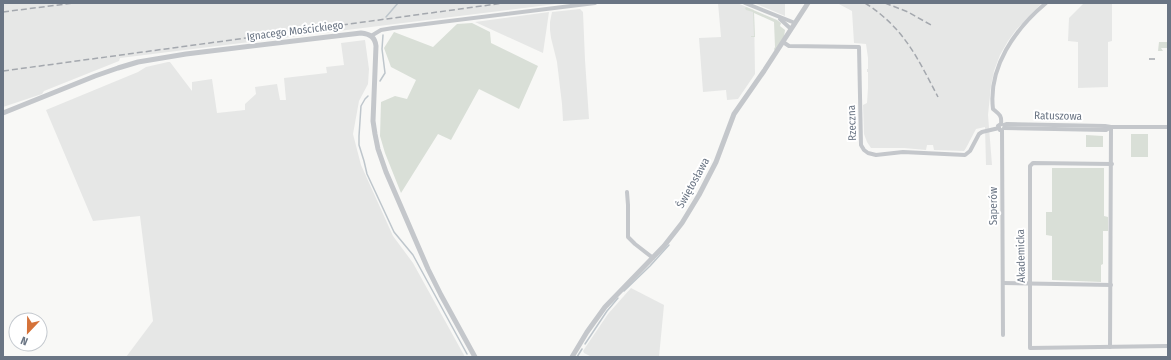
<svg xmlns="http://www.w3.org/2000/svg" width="1171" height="360" font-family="'Fira Sans Condensed',sans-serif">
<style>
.built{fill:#e6e7e6}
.green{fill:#d9dfd7}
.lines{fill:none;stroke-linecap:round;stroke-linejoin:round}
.stream{stroke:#bec6cc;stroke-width:1.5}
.minor{stroke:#c4c7cb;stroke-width:4}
.tertiary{stroke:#c4c7cb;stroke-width:5}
.rail{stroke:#a4a8ae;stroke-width:1.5;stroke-dasharray:6 3;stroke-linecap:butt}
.labels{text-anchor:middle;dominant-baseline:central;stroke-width:4;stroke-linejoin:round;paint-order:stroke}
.street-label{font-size:11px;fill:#6a7584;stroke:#fff}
</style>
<rect width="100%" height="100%" fill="#f8f8f6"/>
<g class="built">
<polygon points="3,3 564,3 120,58 119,61 44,91 42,94 3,107"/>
<polygon points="718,3 737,3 754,10 755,74 738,99 727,100 726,90 703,92 699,38 721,37"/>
<polygon points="754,3 785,3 785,16"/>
<polygon points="837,3 1042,3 1016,30 1008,41 1000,55 994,71 991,86 988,115 992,165 986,165 985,127 976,129 966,148 964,151 934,150 933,145 927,145 926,150 904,148 871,148 867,142 864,134 863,105 867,103 868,88 868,72 867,72 867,69 868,69 868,58 866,44 854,43 852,11"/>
<polygon points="1084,3 1112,3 1112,41 1108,42 1108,87 1078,88 1078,42 1068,41 1069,18"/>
<polygon points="580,9 583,12 585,60 589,119 563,121 562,104 557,62 551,38 550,30 550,22 552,12"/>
<polygon points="549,12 543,53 475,22"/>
<polygon points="365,40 369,69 368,84 359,101 353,134 361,165 393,236 413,263 465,357 126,357 153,321 140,216 93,221 46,110 138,72 146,67 168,62 170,62 192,91 192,82 212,79 217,113 245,110 245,104 256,94 255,87 277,84 280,100 286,100 284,78 327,73 326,67 344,65 341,43"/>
<polygon points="631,288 664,305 659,357 592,357 584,353 583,351 587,345 608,314"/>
</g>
<g class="green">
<polygon points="746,7 777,20 781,23 780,26 785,30 784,37 775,51 774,49 775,47 774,22 754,13 755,37 751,37 751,36 754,36 753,12 746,10 745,8"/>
<polygon points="472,23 490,32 491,43 538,66 519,109 479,89 451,140 438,134 401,193 385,153 380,136 381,102 395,96 407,99 416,80 391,67 384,48 394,32 433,47 457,24"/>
<polygon points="1159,42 1168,42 1168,48 1161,48 1163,51 1158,51"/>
<rect x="1131" y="134" width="17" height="23"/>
<polygon points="1086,135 1103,136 1103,147 1086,147"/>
<polygon points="1052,168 1104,168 1104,216 1108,217 1108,231 1103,231 1103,264 1101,265 1101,282 1052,280 1052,236 1046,235 1046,212 1052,212"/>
</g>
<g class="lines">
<g class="stream">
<polyline points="386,17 398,3"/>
<polyline points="380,81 385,73 382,49 383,35"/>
<polyline points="368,96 365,99 361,106 359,136 359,145 364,161 367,174 394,232 413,255 467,354"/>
<polyline points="624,291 650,266 669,245"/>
<polyline points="585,344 607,311 618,298"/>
<polyline points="577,357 582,349"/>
</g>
<g class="minor">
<polyline points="745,3 795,23"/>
<polyline points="780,19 791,29"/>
<polyline points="371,36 381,30 393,28 595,3"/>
<polyline points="783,42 789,46 859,47 861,145 864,150 868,153 876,155 903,152 965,155 970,151 979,134 982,132 999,128"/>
<polyline points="1004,125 1007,124 1105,126 1111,127 1168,127"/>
<polyline points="1004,128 1106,130 1111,127"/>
<path d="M1000,130L998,126L1001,124C1002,115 999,114 993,109C988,67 1015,29 1046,3"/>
<polyline points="1002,130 1003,335"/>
<polyline points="1112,164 1033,163 1030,166 1030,348 1168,346"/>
<polyline points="627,192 628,205 628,237 635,244 653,258"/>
<polyline points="1003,283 1111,285"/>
<polyline points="1110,347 1111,127"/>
</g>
<g class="tertiary">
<path d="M3,113L95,76L118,68L138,62L186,54L361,33C370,34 375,37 376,46L373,121L375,134L378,149L386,172L428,269L441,295L475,357"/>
<polyline points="572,357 587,332 605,307 664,246 682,223 699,195 716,162 734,114 764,71 808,3"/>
</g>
<g class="rail">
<path d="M865,3C904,28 917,57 938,97"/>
<polyline points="885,3 908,12 931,25"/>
<polyline points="3,12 74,3"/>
<polyline points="1149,59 1155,59"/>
<polyline points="3,71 504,3"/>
</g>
</g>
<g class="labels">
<g class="street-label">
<text transform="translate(295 31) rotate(-7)">Ignacego Mościckiego</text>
<text transform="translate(1058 116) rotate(1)">Ratuszowa</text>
<text transform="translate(852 123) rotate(-92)">Rzeczna</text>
<text transform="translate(693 183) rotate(-61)">Świętosława</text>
<text transform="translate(993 206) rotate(-90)">Saperów</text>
<text transform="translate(1021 256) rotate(-91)">Akademicka</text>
</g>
</g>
<rect width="1171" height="360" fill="none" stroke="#6a7584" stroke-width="8"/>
<g transform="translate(28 332) rotate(202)"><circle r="19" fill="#ffffff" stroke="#c3c8ce"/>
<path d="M0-3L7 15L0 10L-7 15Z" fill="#d57239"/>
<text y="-6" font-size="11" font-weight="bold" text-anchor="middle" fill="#6a7584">N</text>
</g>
</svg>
